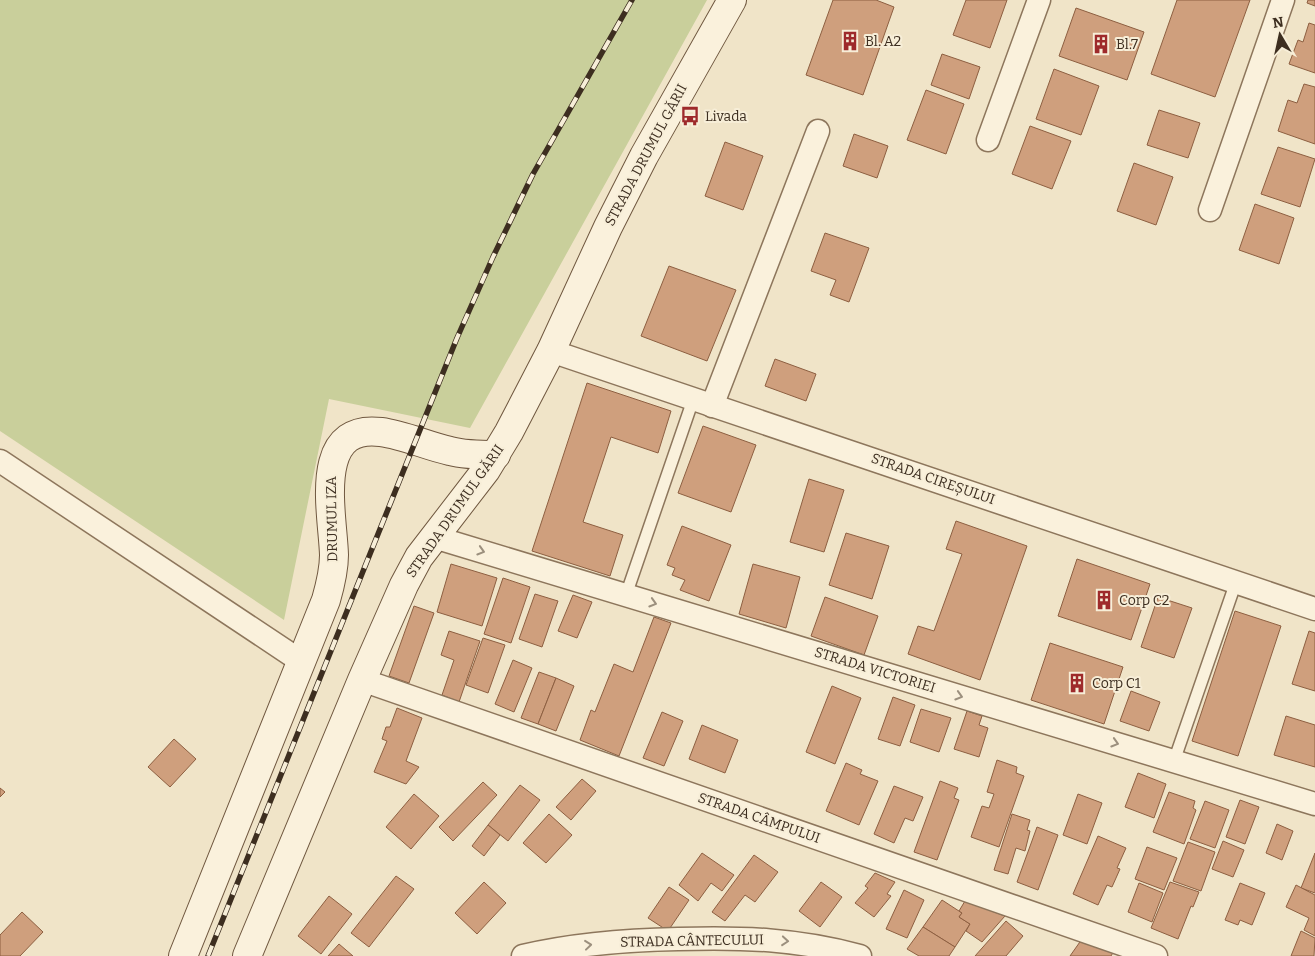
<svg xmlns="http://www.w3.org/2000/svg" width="1315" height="956" font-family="Bitter,serif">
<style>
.grass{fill:#c9cf9b}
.building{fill:#cf9f7d;stroke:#8d5f41}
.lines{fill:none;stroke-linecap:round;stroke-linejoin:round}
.lane-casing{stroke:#8d765c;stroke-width:14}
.street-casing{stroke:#8d765c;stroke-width:25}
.secondary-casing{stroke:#6f573f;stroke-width:30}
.lane{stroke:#faf1dc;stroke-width:11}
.street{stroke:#faf1dc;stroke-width:22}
.secondary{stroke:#faf1dc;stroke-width:28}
.rail-casing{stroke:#3d2e20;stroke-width:5.5}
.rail{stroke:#f7eed8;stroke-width:4;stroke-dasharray:11;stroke-linecap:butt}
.oneway{stroke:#9c907e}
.labels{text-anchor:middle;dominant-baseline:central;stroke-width:4;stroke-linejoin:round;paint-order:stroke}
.poi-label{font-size:14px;fill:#3d2e20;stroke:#f7eed8;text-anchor:start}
.street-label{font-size:14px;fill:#3d2e20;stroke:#f7eed8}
</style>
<rect width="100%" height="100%" fill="#f0e4c8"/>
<polygon class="grass" points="0,0 707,0 470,428 329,399 284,620 0,431"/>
<g class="building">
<polygon points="833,0 876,0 894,7 863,95 806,75"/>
<polygon points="966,0 1007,0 990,48 953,35"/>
<polygon points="1177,0 1250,0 1215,97 1151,74"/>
<polygon points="1308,0 1315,0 1315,6 1307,3"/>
<polygon points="1076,8 1144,32 1127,80 1059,56"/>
<polygon points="1309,23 1315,25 1315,73 1289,64 1298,40 1303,42"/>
<polygon points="942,54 980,67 969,99 931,85"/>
<polygon points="1054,69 1099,86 1081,135 1036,119"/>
<polygon points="1304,84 1315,87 1315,144 1278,131 1288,100 1297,103"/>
<polygon points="926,90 964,104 946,154 907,140"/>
<polygon points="1159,110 1200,123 1188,158 1147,145"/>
<polygon points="1030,126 1071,141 1052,189 1012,174"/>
<polygon points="854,134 888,146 877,178 843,166"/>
<polygon points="725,142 763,156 743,210 705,196"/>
<polygon points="1278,147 1315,159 1300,207 1261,194"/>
<polygon points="1134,163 1173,177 1156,225 1117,211"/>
<polygon points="1255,204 1294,218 1279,264 1239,250"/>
<polygon points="825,233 869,248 849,302 830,295 836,280 811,271"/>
<polygon points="669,266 736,290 707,361 641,336"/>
<polygon points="775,359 816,374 806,401 765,386"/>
<polygon points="587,383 671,411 658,453 611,437 583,522 623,535 610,576 532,551"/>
<polygon points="703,426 756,445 731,512 678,493"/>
<polygon points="809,479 844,490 824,552 790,542"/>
<polygon points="956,521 1027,546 980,680 908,654 918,626 934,631 962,554 946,549"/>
<polygon points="682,526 731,545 709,601 680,590 685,580 672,575 675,568 667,565"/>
<polygon points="846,533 889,546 872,599 829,585"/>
<polygon points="1077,559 1150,584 1131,640 1058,616"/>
<polygon points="451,564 497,578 482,626 437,612"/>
<polygon points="753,564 800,577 786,628 739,614"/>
<polygon points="503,578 530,587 511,643 484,634"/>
<polygon points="535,594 558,601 542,647 519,639"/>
<polygon points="573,595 592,602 577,638 558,631"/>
<polygon points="825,597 878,616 864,655 811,636"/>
<polygon points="1158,597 1192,608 1174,658 1141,647"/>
<polygon points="414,606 434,613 409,683 389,676"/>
<polygon points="1235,611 1281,626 1238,756 1192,741"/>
<polygon points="654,617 671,623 619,756 580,740 591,710 595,712 614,664 633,672"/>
<polygon points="449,631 480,641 459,702 442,695 454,660 441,655"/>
<polygon points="1309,631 1315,633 1315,691 1292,684"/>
<polygon points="483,638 505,645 488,693 466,685"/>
<polygon points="1050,643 1123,667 1104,724 1031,700"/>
<polygon points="513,660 532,668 514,712 495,704"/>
<polygon points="539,672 556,678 538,724 521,718"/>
<polygon points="556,678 574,686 556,731 538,724"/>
<polygon points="832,686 861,698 835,764 806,752"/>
<polygon points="1131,691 1160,702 1149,731 1120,721"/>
<polygon points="893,697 915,705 900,746 878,739"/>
<polygon points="397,708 422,718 406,761 419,767 406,784 374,772 387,741 382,739 386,727 390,727"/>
<polygon points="921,709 951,718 939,752 910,742"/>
<polygon points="967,711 982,716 979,725 988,728 979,757 954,749"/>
<polygon points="662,712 683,721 664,766 643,758"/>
<polygon points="1286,716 1315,725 1315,767 1274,755"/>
<polygon points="702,725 738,740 725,773 689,759"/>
<polygon points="174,739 196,759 170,787 148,767"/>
<polygon points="997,760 1017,767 1016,773 1024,776 999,847 971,837 982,806 989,808 994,794 987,792"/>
<polygon points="846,763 862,770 860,774 878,781 859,825 826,811"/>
<polygon points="1138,773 1166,784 1154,818 1125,807"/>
<polygon points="582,779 596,791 571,820 556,807"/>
<polygon points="940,781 958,788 954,798 959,800 937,860 914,852"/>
<polygon points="483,782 497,795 453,841 439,827"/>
<polygon points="520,785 540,800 508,841 488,825"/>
<polygon points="894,786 923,797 913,821 905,818 894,843 874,834"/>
<polygon points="0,788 5,792 0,797"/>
<polygon points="1169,792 1195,801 1193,808 1196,810 1184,844 1153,832"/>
<polygon points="414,794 439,816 411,849 386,827"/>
<polygon points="1078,794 1102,803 1087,844 1063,835"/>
<polygon points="1240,800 1259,807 1245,844 1226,837"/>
<polygon points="1205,801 1229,810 1215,848 1190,839"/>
<polygon points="549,814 572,835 546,863 523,843"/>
<polygon points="1012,814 1030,820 1027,830 1030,831 1025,851 1016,848 1008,874 994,870"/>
<polygon points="1277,824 1293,831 1282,860 1266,853"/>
<polygon points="488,825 500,835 484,856 472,846"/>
<polygon points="1037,827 1058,835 1038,890 1017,882"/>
<polygon points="1098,836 1126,848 1117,868 1120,869 1112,887 1107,885 1098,905 1073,894"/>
<polygon points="1223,841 1244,850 1233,877 1212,869"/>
<polygon points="1188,842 1215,852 1201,891 1173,881"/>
<polygon points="1147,847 1177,858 1164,890 1135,879"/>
<polygon points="702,853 734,875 722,891 711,883 698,901 679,885"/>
<polygon points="1315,853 1315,893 1301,888"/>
<polygon points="754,855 778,872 755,902 745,895 725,921 712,912"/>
<polygon points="875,873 895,882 887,894 891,896 874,917 855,903 868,888 865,886"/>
<polygon points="396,876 414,889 369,947 351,933"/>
<polygon points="484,882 506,903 477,934 455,913"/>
<polygon points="821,882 842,897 820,927 799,911"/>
<polygon points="1170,882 1199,892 1193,907 1191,906 1178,939 1151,928"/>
<polygon points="1139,883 1163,893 1152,922 1128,912"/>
<polygon points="1240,883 1265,893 1252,925 1240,920 1238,925 1225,920"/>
<polygon points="1296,885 1315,895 1315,936 1304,930 1309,918 1286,907"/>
<polygon points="669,887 689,900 668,931 648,918"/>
<polygon points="904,890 924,900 907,938 886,929"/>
<polygon points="329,896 352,914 321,954 298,936"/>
<polygon points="942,900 962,913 959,917 970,924 955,947 923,927"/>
<polygon points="965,901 1005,916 982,942 966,931 970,924 959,917 962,913 959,911"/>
<polygon points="22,912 43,932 20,956 0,956 0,935"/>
<polygon points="1006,921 1023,936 1006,956 975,956"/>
<polygon points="923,927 955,947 949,956 919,956 907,949"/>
<polygon points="1301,931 1315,938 1314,956 1291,956"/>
<polygon points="1082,939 1114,951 1111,956 1070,956"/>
<polygon points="339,944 353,956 328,956"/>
</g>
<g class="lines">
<defs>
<g id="lane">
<polyline points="626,595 693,400"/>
<polyline points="1174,761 1236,582"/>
</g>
<g id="street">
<polyline points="988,140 1039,0"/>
<polyline points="1210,210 1283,0"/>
<polyline points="551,351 1315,609"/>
<polyline points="712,406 818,131"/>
<polyline points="0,461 302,662"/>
<polyline points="434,537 1315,804"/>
<polyline points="362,680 1156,956"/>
<path d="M523,956C574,944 626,940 678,939C741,937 799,939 860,956"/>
</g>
<g id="secondary">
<path d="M183,956L326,600C330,586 334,570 334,555C333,515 311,423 381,432C404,435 427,446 450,451C465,455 481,455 496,455"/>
<polyline points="247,956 362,680 404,585 419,557 486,470 509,432 551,351 608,227 644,156 732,0"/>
</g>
</defs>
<use href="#lane" class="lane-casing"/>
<use href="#street" class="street-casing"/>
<use href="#secondary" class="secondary-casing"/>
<use href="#lane" class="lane"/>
<use href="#street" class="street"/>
<use href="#secondary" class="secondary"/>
<defs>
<polyline id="rail" points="208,956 457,338 493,257 533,174 632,0"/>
</defs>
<use href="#rail" class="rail-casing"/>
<use href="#rail" class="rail"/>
</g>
<defs><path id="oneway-chevron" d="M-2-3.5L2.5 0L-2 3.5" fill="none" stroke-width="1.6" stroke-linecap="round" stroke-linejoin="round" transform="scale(1.25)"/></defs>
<g class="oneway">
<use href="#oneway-chevron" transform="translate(481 551) rotate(17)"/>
<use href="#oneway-chevron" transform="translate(653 603) rotate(17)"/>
<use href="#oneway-chevron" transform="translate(959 696) rotate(17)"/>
<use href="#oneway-chevron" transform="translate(1115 743) rotate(17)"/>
<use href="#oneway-chevron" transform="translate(785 941) rotate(5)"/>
<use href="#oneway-chevron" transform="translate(588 945) rotate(-6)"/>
</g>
<defs>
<symbol id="building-bare" viewBox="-9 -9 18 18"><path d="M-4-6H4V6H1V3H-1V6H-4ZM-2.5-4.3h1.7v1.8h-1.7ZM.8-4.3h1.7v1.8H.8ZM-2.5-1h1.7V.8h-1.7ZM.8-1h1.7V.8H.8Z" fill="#9e2a2b" stroke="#f7eed8" stroke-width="2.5" paint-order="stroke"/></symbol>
<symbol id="bus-bare" viewBox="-9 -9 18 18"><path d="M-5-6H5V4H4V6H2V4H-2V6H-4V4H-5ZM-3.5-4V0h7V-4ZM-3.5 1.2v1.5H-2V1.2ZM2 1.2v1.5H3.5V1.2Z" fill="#9e2a2b" stroke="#f7eed8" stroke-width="2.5" paint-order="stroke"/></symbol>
</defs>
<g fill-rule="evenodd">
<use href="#building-bare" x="836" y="27" width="28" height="28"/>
<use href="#building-bare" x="1087" y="30" width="28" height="28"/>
<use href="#bus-bare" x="676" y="102" width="28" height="28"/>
<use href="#building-bare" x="1090" y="586" width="28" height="28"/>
<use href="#building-bare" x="1063" y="669" width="28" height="28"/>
</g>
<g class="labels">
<g class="poi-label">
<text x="865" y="41">Bl. A2</text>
<text x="1116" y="44">Bl.7</text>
<text x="705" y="116">Livada</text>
<text x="1119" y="600">Corp C2</text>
<text x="1092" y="683">Corp C1</text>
</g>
<g class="street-label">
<text transform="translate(646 155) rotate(-62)">STRADA DRUMUL GĂRII</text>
<text transform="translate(933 479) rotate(19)">STRADA CIREȘULUI</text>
<text transform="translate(455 511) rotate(-55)">STRADA DRUMUL GĂRII</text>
<text transform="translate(332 519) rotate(-91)">DRUMUL IZA</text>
<text transform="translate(875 670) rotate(17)">STRADA VICTORIEI</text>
<text transform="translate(759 818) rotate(19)">STRADA CÂMPULUI</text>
<text transform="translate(692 941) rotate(-1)">STRADA CÂNTECULUI</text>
</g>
</g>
<g transform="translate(1280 35) rotate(351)" stroke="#f7eed8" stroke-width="4" paint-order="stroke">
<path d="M0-4L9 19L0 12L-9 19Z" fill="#3d2e20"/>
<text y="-8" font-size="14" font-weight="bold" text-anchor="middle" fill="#3d2e20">N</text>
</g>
</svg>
